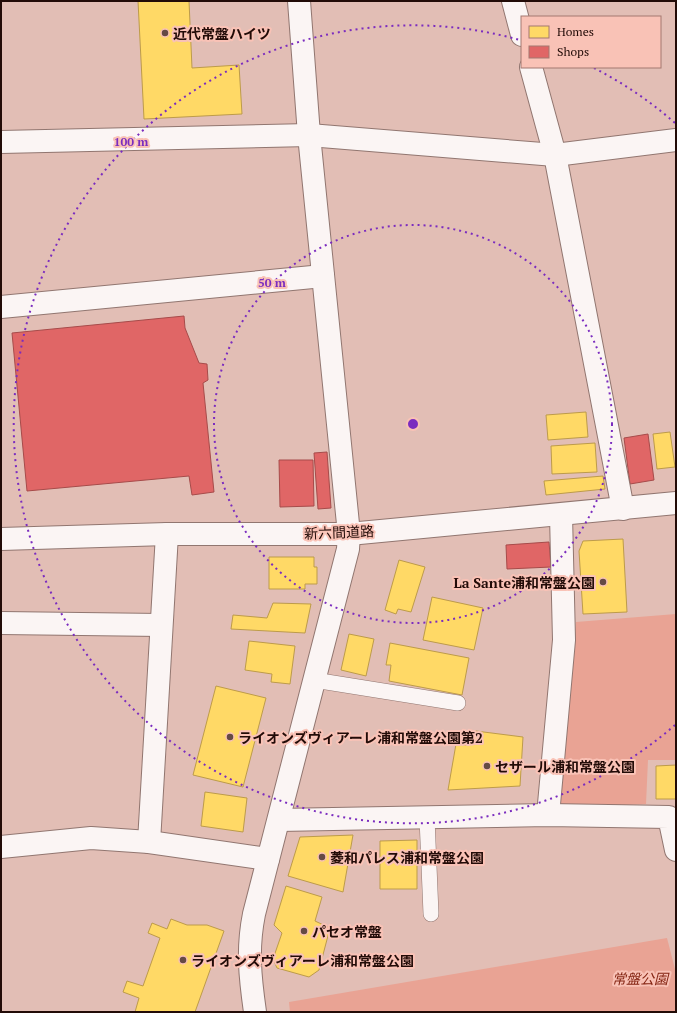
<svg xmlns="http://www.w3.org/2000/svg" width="677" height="1013" font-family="'PT Serif','Noto Sans JP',serif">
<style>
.green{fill:#e9a394}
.homes{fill:#ffd966;stroke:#bd9b4a}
.shops{fill:#e06666;stroke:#a74b4a}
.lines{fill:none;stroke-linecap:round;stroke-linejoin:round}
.lane-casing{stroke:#917670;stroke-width:16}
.street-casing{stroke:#917670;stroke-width:24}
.secondary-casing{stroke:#917670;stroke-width:24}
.lane{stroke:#fbf5f4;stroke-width:15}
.street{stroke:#fbf5f4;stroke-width:22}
.secondary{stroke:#fbf5f4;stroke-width:22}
.ring{fill:none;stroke:#7b2cbf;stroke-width:2;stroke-dasharray:2 4}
.poi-dot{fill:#654a44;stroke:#f9c2b6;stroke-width:1.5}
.labels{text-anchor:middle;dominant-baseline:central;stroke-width:4;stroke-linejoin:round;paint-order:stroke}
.poi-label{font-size:14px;font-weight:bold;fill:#220b07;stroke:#f9c2b6;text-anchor:start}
.street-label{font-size:14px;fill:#220b07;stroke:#f9c2b6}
.park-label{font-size:14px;font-style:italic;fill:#842412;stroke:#f9c2b6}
.centre{fill:#7b2cbf;stroke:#f9c2b6;stroke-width:2}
.ring-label{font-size:12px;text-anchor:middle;font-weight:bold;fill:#7b2cbf;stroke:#f9c2b6;stroke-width:4;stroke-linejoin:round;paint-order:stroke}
</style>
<rect width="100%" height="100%" fill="#e2beb5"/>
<g class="green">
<polygon points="676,614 676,760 648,760 646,804 559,808 576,622"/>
<polygon points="667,938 676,973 676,1012 290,1012 289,1002"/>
</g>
<g class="homes">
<polygon points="138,1 189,1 192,68 239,65 242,114 144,119"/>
<polygon points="586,412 588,437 548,440 546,415"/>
<polygon points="670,432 675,467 657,469 653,434"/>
<polygon points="595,443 597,472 552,474 551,446"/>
<polygon points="603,476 605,489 546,495 544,481"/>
<polygon points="623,539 627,612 583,614 579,551 583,541"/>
<polygon points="269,557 314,557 314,567 317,567 317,584 305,584 305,589 269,589"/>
<polygon points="399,560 425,567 411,612 398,609 396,614 385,610"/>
<polygon points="432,597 483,608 474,650 423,640"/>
<polygon points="273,603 311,604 305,633 231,629 233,615 267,618"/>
<polygon points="349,634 374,639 366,676 341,670"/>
<polygon points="249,641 295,646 290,684 271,682 272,674 245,670"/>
<polygon points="390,643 469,658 462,695 389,681 391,665 386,665"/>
<polygon points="216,686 266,698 243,787 193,775"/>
<polygon points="468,730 523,737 520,786 448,790 456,744 467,745"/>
<polygon points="676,765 676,799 656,799 656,766"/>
<polygon points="205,792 247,798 243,832 201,826"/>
<polygon points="353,835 343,892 288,876 300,837"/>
<polygon points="417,840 417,889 380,889 380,841"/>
<polygon points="286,886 322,897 315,921 330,928 319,970 309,977 277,968 273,959 282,933 274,925"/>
<polygon points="171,919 187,925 207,925 224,931 195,1012 135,1012 139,998 123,992 127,981 143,986 160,938 148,933 152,923 167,929"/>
</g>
<g class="shops">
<polygon points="184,316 185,328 199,363 207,364 208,380 203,383 214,492 192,495 189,476 27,491 12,333"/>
<polygon points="648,434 654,480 630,484 624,438"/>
<polygon points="327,452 331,508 318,509 314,453"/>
<polygon points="279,460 313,460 314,506 280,507"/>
<polygon points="549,542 551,567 507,569 506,545"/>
</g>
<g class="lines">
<defs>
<g id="lane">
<polyline points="314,680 458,703"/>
<polyline points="427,818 431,914"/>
</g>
<g id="street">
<polyline points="299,1 309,135 349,534"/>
<polyline points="513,1 522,35"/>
<polyline points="531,67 555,155 623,509"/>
<polyline points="1,307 323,276"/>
<polyline points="1,623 161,625"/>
<polyline points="548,815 564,640 561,515"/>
<polyline points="279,820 548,815 669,817 676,850"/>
<polyline points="149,842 167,534"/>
<polyline points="1,847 91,838 149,842 268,859"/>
</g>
<g id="secondary">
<polyline points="1,142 309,135 555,155 676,140"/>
<polyline points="1,539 167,534 349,534 676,503"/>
<path d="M255,1012C250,977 247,949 254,914L348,549L349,534"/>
</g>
</defs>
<use href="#lane" class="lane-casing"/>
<use href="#street" class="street-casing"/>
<use href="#secondary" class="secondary-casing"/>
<use href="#lane" class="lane"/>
<use href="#street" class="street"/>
<use href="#secondary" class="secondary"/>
</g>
<g class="ring">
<circle cx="413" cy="424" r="199"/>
<path d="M675 725A399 399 0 1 1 520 40M594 68A399 399 0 0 1 675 123"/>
</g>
<g class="poi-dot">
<circle cx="165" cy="33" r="4"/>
<circle cx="603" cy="582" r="4"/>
<circle cx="230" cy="737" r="4"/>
<circle cx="487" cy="766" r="4"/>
<circle cx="322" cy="857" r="4"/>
<circle cx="304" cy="931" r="4"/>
<circle cx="183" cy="960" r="4"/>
</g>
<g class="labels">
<g class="poi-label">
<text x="173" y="33">近代常盤ハイツ</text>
<text x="595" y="582" text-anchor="end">La Sante浦和常盤公園</text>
<text x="238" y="737">ライオンズヴィアーレ浦和常盤公園第2</text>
<text x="495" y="766">セザール浦和常盤公園</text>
<text x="330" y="857">菱和パレス浦和常盤公園</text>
<text x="312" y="931">パセオ常盤</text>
<text x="191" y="960">ライオンズヴィアーレ浦和常盤公園</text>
</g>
<g class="street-label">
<text transform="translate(339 532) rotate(-2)">新六間道路</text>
</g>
<g class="park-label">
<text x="640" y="978">常盤公園</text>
</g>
</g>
<circle cx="413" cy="424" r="6" class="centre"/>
<g class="ring-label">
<text x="131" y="146">100 m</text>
<text x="272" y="287">50 m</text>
</g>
<rect width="677" height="1013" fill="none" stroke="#220b07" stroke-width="4"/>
<rect x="521" y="16" width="140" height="52" fill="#f9c2b6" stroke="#a37970"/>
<rect x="529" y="26" width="20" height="12" fill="#ffd966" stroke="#a37970"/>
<text x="557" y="36" font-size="12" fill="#220b07">Homes</text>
<rect x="529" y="46" width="20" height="12" fill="#e06666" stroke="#a37970"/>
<text x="557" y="56" font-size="12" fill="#220b07">Shops</text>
</svg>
